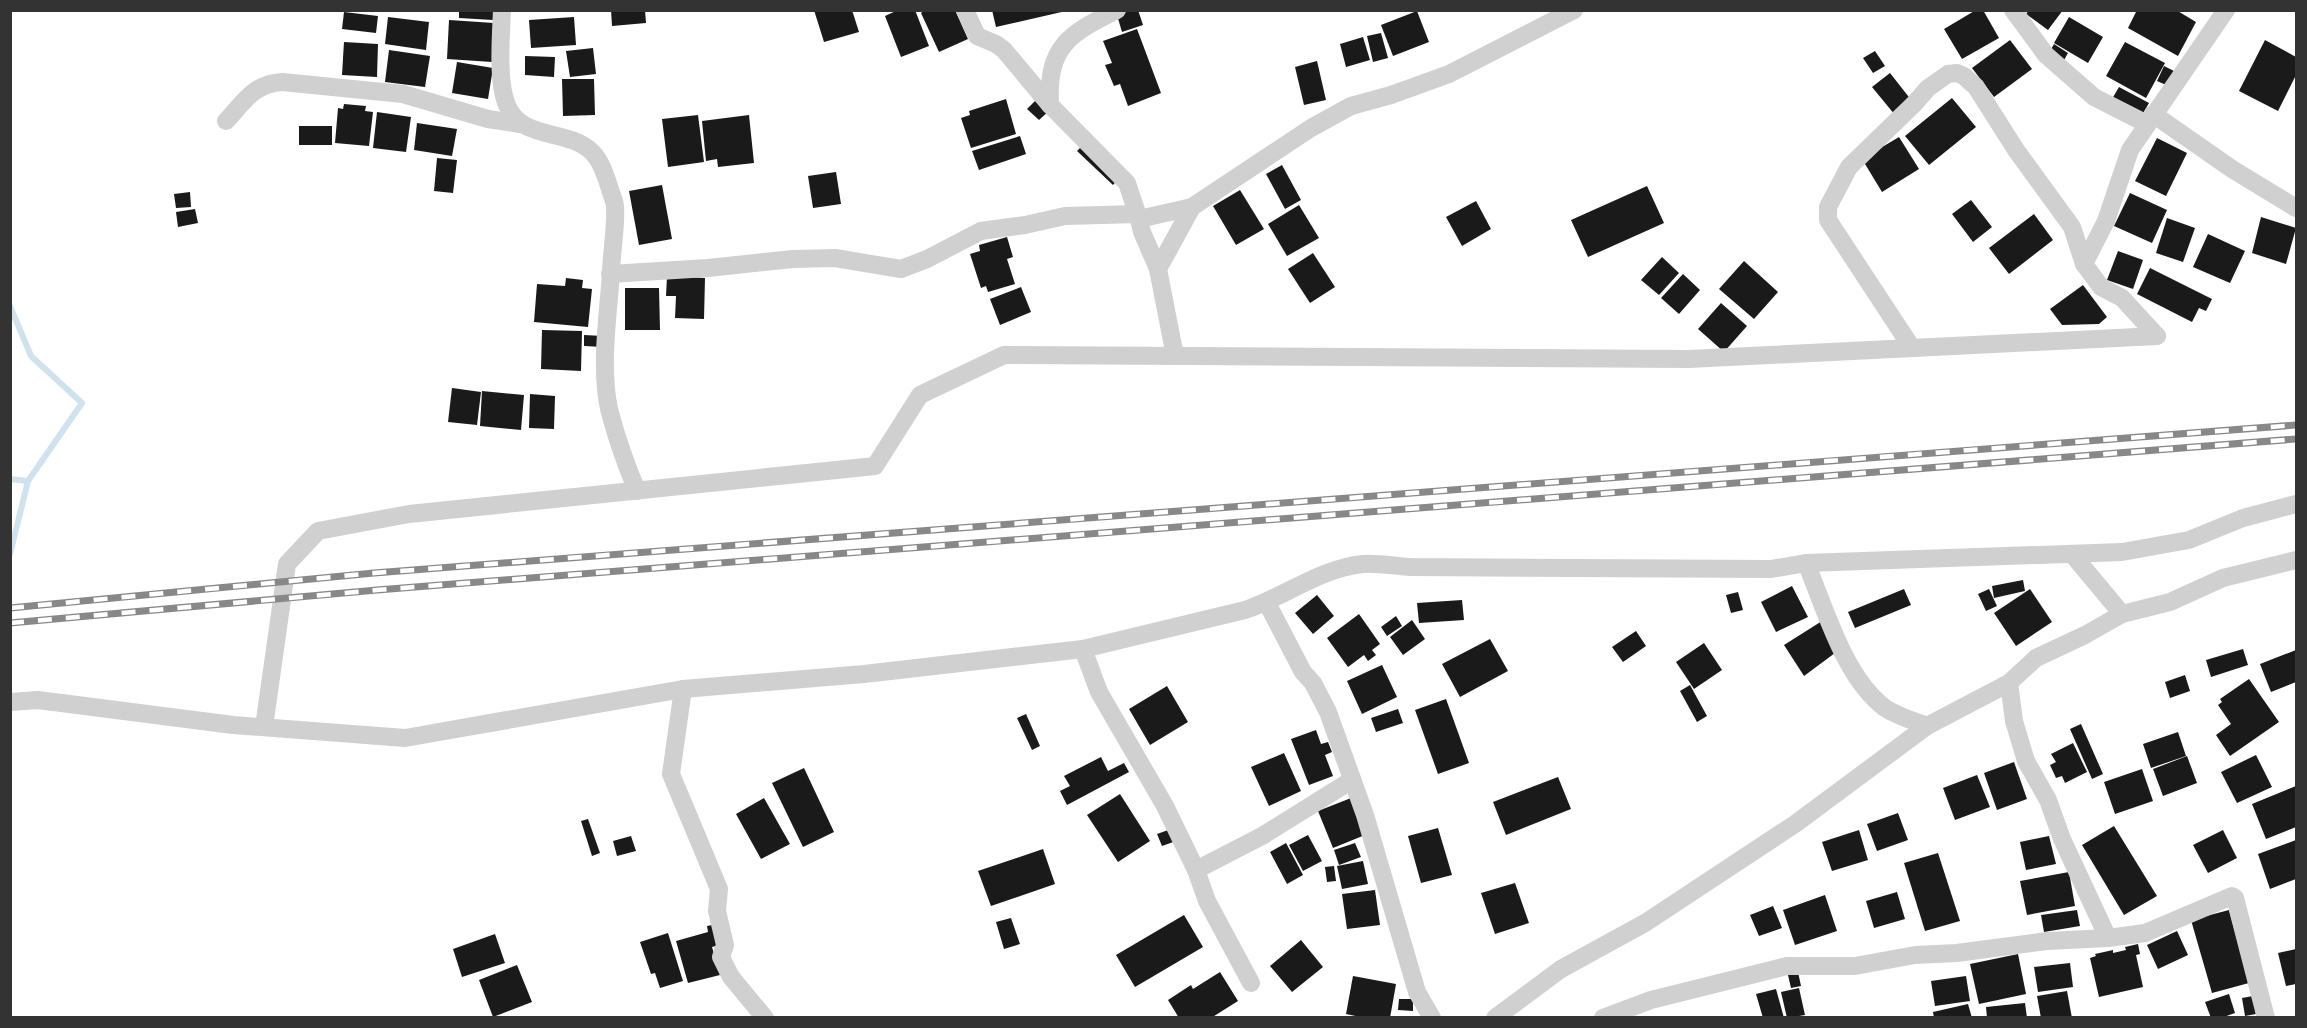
<svg xmlns="http://www.w3.org/2000/svg" width="2307" height="1028" font-family="Figtree,sans-serif">
<style>
.lines{fill:none;stroke-linecap:round;stroke-linejoin:round}
.stream{stroke:#cfe2ee;stroke-width:6}
.building{fill:#1a1a1a}
.street{stroke:#d0d0d0;stroke-width:18}
.rail-casing{stroke:#888;stroke-width:7}
.rail{stroke:#fff;stroke-width:4.5;stroke-dasharray:14;stroke-linecap:butt}
</style>
<rect width="100%" height="100%" fill="#fff"/>
<g class="lines">
<g class="stream">
<polyline points="10,306 31,356 82,403 28,481 10,554"/>
<polyline points="10,479 28,481"/>
</g>
</g>
<g class="building">
<polygon points="459,10 493,10 493,20 459,18"/>
<polygon points="611,10 645,10 646,23 612,26"/>
<polygon points="814,10 852,10 859,32 824,42"/>
<polygon points="898,10 915,10 929,46 901,57 885,16"/>
<polygon points="925,10 955,10 968,39 939,52 921,13"/>
<polygon points="992,10 1065,10 1066,11 996,27"/>
<polygon points="1132,10 1138,10 1143,25 1122,32 1117,15"/>
<polygon points="1976,10 1983,10 1999,38 1962,59 1944,29"/>
<polygon points="2029,10 2063,10 2048,30 2026,14"/>
<polygon points="2137,10 2176,10 2196,22 2178,56 2128,28"/>
<polygon points="1417,11 1429,42 1393,56 1381,25"/>
<polygon points="344,12 378,16 376,33 342,29"/>
<polygon points="388,17 429,22 426,50 385,44"/>
<polygon points="574,17 576,45 531,48 529,20"/>
<polygon points="2069,17 2103,37 2088,63 2054,43"/>
<polygon points="449,20 494,23 492,62 447,59"/>
<polygon points="1137,29 1161,93 1128,106 1120,84 1114,86 1105,65 1112,63 1103,41"/>
<polygon points="1381,33 1388,58 1373,62 1367,36"/>
<polygon points="1363,37 1370,60 1346,67 1340,44"/>
<polygon points="2010,40 2032,69 1994,97 1972,68"/>
<polygon points="2265,40 2296,57 2296,75 2278,111 2239,91"/>
<polygon points="344,42 378,44 377,77 342,75"/>
<polygon points="2125,42 2165,63 2146,98 2106,76"/>
<polygon points="2054,44 2068,53 2063,62 2049,53"/>
<polygon points="593,48 596,74 570,77 566,51"/>
<polygon points="389,50 430,56 425,87 385,82"/>
<polygon points="1875,51 1885,66 1873,73 1863,58"/>
<polygon points="525,56 555,57 554,77 525,75"/>
<polygon points="1317,61 1326,100 1304,105 1295,67"/>
<polygon points="457,62 493,68 488,99 452,93"/>
<polygon points="2164,66 2174,71 2166,85 2157,81"/>
<polygon points="1890,73 1912,101 1895,115 1872,87"/>
<polygon points="562,79 594,79 595,115 563,116"/>
<polygon points="2119,87 2149,103 2142,115 2112,99"/>
<polygon points="1038,98 1050,110 1039,120 1027,109"/>
<polygon points="1952,98 1976,127 1929,165 1905,136"/>
<polygon points="1006,99 1016,134 971,148 961,118 970,115 969,111"/>
<polygon points="344,104 366,106 365,111 373,112 369,146 335,143 338,108 343,109"/>
<polygon points="377,112 411,117 406,152 373,148"/>
<polygon points="698,115 704,162 668,167 662,119"/>
<polygon points="749,115 754,163 718,167 717,159 706,161 702,121"/>
<polygon points="417,123 457,129 452,156 414,150"/>
<rect x="299" y="126" width="33" height="19"/>
<polygon points="1020,136 1026,154 979,170 972,151"/>
<polygon points="1899,137 1919,169 1882,192 1862,159"/>
<polygon points="2157,138 2187,153 2166,196 2135,181"/>
<polygon points="1084,144 1120,177 1113,185 1077,151"/>
<polygon points="437,158 457,160 453,193 434,191"/>
<polygon points="1282,165 1301,200 1285,209 1266,174"/>
<polygon points="836,172 841,204 813,208 808,176"/>
<polygon points="662,185 672,239 639,245 629,191"/>
<polygon points="1647,186 1664,223 1588,257 1571,220"/>
<polygon points="1240,190 1264,229 1236,245 1213,206"/>
<polygon points="190,192 191,207 176,208 174,194"/>
<polygon points="2130,193 2167,210 2152,243 2114,226"/>
<polygon points="1971,200 1992,227 1973,242 1952,214"/>
<polygon points="1476,201 1491,229 1462,246 1446,217"/>
<polygon points="1299,205 1319,238 1287,256 1268,224"/>
<polygon points="195,209 198,223 178,227 176,212"/>
<polygon points="2034,214 2053,240 2009,274 1989,248"/>
<polygon points="2261,217 2296,228 2286,264 2252,253"/>
<polygon points="2167,218 2195,228 2183,262 2156,253"/>
<polygon points="2208,234 2245,251 2230,283 2193,267"/>
<polygon points="1007,237 1013,257 1007,259 1015,284 988,292 986,286 981,288 970,254 980,251 979,245"/>
<polygon points="2118,251 2143,260 2133,289 2107,280"/>
<polygon points="1313,253 1335,287 1310,303 1288,269"/>
<polygon points="1662,257 1679,273 1659,295 1641,280"/>
<polygon points="1744,261 1778,292 1754,319 1719,289"/>
<polygon points="2150,268 2212,299 2206,311 2199,308 2192,322 2137,294"/>
<polygon points="1683,274 1700,290 1679,314 1661,298"/>
<polygon points="667,276 705,278 704,319 675,318 676,296 666,296"/>
<polygon points="566,278 583,280 582,288 592,289 588,327 534,322 537,284 565,286"/>
<polygon points="2083,285 2107,317 2099,324 2062,325 2050,309"/>
<polygon points="1021,287 1031,312 1000,325 990,299"/>
<polygon points="625,288 659,288 660,330 625,330"/>
<polygon points="1721,303 1747,326 1724,352 1698,329"/>
<polygon points="542,330 582,331 581,371 541,369"/>
<polygon points="584,335 603,336 603,347 584,346"/>
<polygon points="452,388 481,392 477,425 448,422"/>
<polygon points="482,391 524,395 521,430 480,426"/>
<polygon points="530,394 555,396 554,429 529,428"/>
<polygon points="2023,580 2025,591 1994,598 1992,586"/>
<polygon points="1792,586 1808,617 1776,632 1761,602"/>
<polygon points="1904,589 1911,605 1855,628 1848,612"/>
<polygon points="1989,589 1997,606 1986,611 1978,594"/>
<polygon points="2030,589 2052,622 2016,646 1994,613"/>
<polygon points="1738,592 1743,610 1731,613 1726,595"/>
<polygon points="1317,595 1334,616 1313,634 1295,613"/>
<polygon points="1462,600 1464,620 1419,623 1417,603"/>
<polygon points="1359,614 1380,644 1372,650 1376,655 1368,661 1364,655 1348,667 1327,638"/>
<polygon points="1396,616 1402,626 1387,636 1381,627"/>
<polygon points="1412,620 1425,639 1403,655 1390,637"/>
<polygon points="1822,621 1839,650 1804,676 1784,645"/>
<polygon points="1636,631 1646,646 1623,662 1612,647"/>
<polygon points="1490,639 1508,671 1460,697 1442,664"/>
<polygon points="1704,643 1722,670 1694,689 1676,662"/>
<polygon points="2243,649 2248,665 2211,677 2206,660"/>
<polygon points="2296,650 2296,682 2271,692 2260,664"/>
<polygon points="1382,665 1397,697 1362,714 1347,681"/>
<polygon points="2185,675 2190,691 2170,698 2165,682"/>
<polygon points="2249,679 2279,722 2230,756 2216,735 2231,724 2218,705 2222,702 2220,699"/>
<polygon points="1690,685 1707,716 1697,722 1680,691"/>
<polygon points="1167,686 1188,722 1150,745 1129,709"/>
<polygon points="1446,699 1469,763 1438,774 1415,710"/>
<polygon points="1398,709 1403,723 1376,732 1371,718"/>
<polygon points="1026,714 1040,746 1032,750 1017,718"/>
<polygon points="2081,724 2103,774 2092,779 2070,729"/>
<polygon points="1316,730 1321,744 1328,742 1332,752 1325,755 1333,776 1309,785 1291,739"/>
<polygon points="2178,732 2186,756 2151,768 2143,744"/>
<polygon points="2073,743 2087,772 2065,783 2062,776 2056,778 2050,765 2056,762 2051,754"/>
<polygon points="1284,753 1301,791 1269,806 1251,767"/>
<polygon points="2256,755 2272,787 2237,803 2221,772"/>
<polygon points="2187,756 2197,783 2163,796 2153,769"/>
<polygon points="1101,757 1108,771 1124,763 1129,772 1067,805 1060,791 1070,786 1064,776"/>
<polygon points="2014,762 2027,799 1997,810 1984,773"/>
<polygon points="804,768 834,832 803,847 772,783"/>
<polygon points="2142,769 2153,801 2115,814 2104,782"/>
<polygon points="1977,775 1990,807 1955,820 1943,788"/>
<polygon points="1558,777 1571,809 1506,835 1493,802"/>
<polygon points="2296,786 2296,827 2266,839 2252,804"/>
<polygon points="1120,794 1150,841 1118,862 1087,815"/>
<polygon points="764,798 790,844 761,859 736,814"/>
<polygon points="1351,798 1365,835 1333,848 1318,811"/>
<polygon points="1898,813 1908,840 1877,851 1867,824"/>
<polygon points="588,819 600,853 592,856 581,821"/>
<polygon points="2114,826 2157,896 2124,915 2082,845"/>
<polygon points="1438,828 1452,875 1421,883 1408,836"/>
<polygon points="1171,829 1176,841 1162,846 1157,834"/>
<polygon points="1859,830 1868,860 1832,871 1822,842"/>
<polygon points="2223,830 2237,858 2208,873 2193,845"/>
<polygon points="1308,835 1322,861 1303,871 1289,845"/>
<polygon points="631,836 636,851 617,856 613,841"/>
<polygon points="2049,836 2056,864 2026,870 2020,842"/>
<polygon points="2296,840 2296,879 2270,889 2258,854"/>
<polygon points="1286,843 1303,875 1287,884 1270,852"/>
<polygon points="1355,843 1361,857 1339,865 1334,850"/>
<polygon points="1043,849 1055,884 991,906 978,871"/>
<polygon points="1938,853 1960,921 1925,931 1904,863"/>
<polygon points="1363,861 1368,884 1342,889 1337,866"/>
<polygon points="1334,866 1336,881 1327,882 1325,867"/>
<polygon points="2069,872 2075,906 2027,915 2020,881"/>
<polygon points="1515,883 1529,923 1495,934 1481,893"/>
<polygon points="1375,890 1380,925 1347,929 1342,894"/>
<polygon points="1897,892 1905,919 1874,928 1866,901"/>
<polygon points="1825,895 1837,931 1795,945 1783,910"/>
<polygon points="1773,906 1782,928 1759,936 1750,915"/>
<polygon points="2077,910 2080,926 2044,932 2041,915"/>
<polygon points="2229,910 2249,983 2212,993 2191,920"/>
<polygon points="1184,915 1203,947 1135,987 1116,955"/>
<polygon points="1011,918 1020,944 1004,949 996,922"/>
<polygon points="717,924 723,944 712,947 720,975 688,983 676,941 708,932 707,926"/>
<polygon points="2177,931 2188,955 2158,969 2147,945"/>
<polygon points="668,933 683,981 660,988 655,973 651,974 640,942"/>
<polygon points="495,934 505,963 462,977 453,949"/>
<polygon points="1301,940 1323,967 1292,992 1270,966"/>
<polygon points="2138,944 2140,954 2136,955 2143,987 2099,997 2090,958 2096,956 2095,954 2113,950 2113,953 2126,950 2125,947"/>
<polygon points="2296,949 2296,984 2286,986 2278,953"/>
<polygon points="2018,954 2026,994 1979,1004 1970,964"/>
<polygon points="2070,963 2073,987 2038,992 2034,967"/>
<polygon points="517,965 532,1002 493,1017 479,980"/>
<polygon points="1220,972 1238,1001 1211,1018 1179,1018 1168,1000 1191,985 1193,989"/>
<polygon points="1798,972 1801,986 1791,988 1788,975"/>
<polygon points="1353,976 1396,984 1390,1018 1365,1018 1346,1014"/>
<polygon points="1966,976 1970,1001 1935,1006 1931,981"/>
<polygon points="1799,988 1805,1015 1787,1018 1781,992"/>
<polygon points="1776,989 1784,1018 1763,1018 1756,994"/>
<polygon points="2067,991 2072,1018 2041,1018 2037,996"/>
<polygon points="2229,994 2235,1013 2221,1018 2211,1018 2205,1002"/>
<polygon points="2253,996 2256,1014 2245,1016 2242,998"/>
<polygon points="1399,999 1413,999 1413,1011 1398,1010"/>
<polygon points="2025,1003 2027,1018 1987,1018 1986,1007"/>
<polygon points="1968,1004 1972,1018 1934,1018 1933,1012"/>
</g>
<g class="lines">
<g class="street">
<path d="M502,10C501,36 497,82 507,105C522,144 576,126 597,158C605,169 609,188 614,201C618,214 611,256 611,273C608,317 600,366 609,409C616,436 626,465 637,491"/>
<polyline points="965,10 977,36 996,44 1004,50 1050,105 1127,183 1139,219"/>
<polyline points="2013,10 2046,55 2094,97 2147,124"/>
<path d="M1050,105C1047,46 1069,34 1117,10"/>
<polyline points="2153,114 2232,169 2296,208"/>
<path d="M226,121C245,101 253,84 282,82L403,94L488,119L520,124"/>
<polyline points="1158,269 1192,207"/>
<polyline points="610,274 708,268 793,259 835,258 901,269 927,259 981,231 1025,225 1065,216 1138,214"/>
<polyline points="2157,336 2122,298 2101,287 2084,264 2106,221 2130,150 2226,10"/>
<polyline points="1912,348 1828,220 1828,207 1849,167 1914,104 1928,88 1948,74 1957,73 1964,76 1976,87 2016,150 2072,227 2084,264"/>
<polyline points="1175,356 1158,269 1142,232 1139,219 1192,207 1311,128 1351,106 1391,95 1449,74 1574,10"/>
<polyline points="2072,554 2122,614"/>
<path d="M1806,563C1826,610 1844,677 1885,708C1897,716 1914,721 1927,726"/>
<polyline points="1267,603 1303,672 1313,683 1328,712 1365,815 1417,992 1432,1018"/>
<polyline points="1083,649 1099,692 1165,806 1196,870 1207,901 1251,983"/>
<polyline points="683,689 671,774 719,889 717,911 725,945 721,957 731,977 765,1018"/>
<path d="M10,702L38,700L233,725L405,738L683,689L864,674L1083,649L1245,610C1284,597 1321,568 1363,564C1378,563 1395,566 1410,567L1771,569L1806,563L2122,552L2189,540L2243,518L2296,504"/>
<polyline points="264,727 287,564 318,531 409,514 875,466 920,395 1004,355 1689,359 2157,336"/>
<polyline points="1196,870 1262,836 1352,780"/>
<polyline points="1495,1018 1561,969 1645,923 1795,824 1927,726 2009,683"/>
<polyline points="1603,1018 1651,1000 1787,966 1855,966 1915,955 1957,953 2047,941 2108,938"/>
<polyline points="2266,1018 2235,898 2232,896 2145,933 2108,938 2062,839 2048,800 2026,761 2014,721 2009,683 2036,658 2085,635 2122,614 2170,602 2223,578 2296,560"/>
</g>
<defs>
<g id="rail">
<polyline points="10,608 374,573 2296,425"/>
<polyline points="10,623 377,590 2296,439"/>
</g>
</defs>
<use href="#rail" class="rail-casing"/>
<use href="#rail" class="rail"/>
</g>
<rect width="2307" height="1028" fill="none" stroke="#333333" stroke-width="24"/>
</svg>
